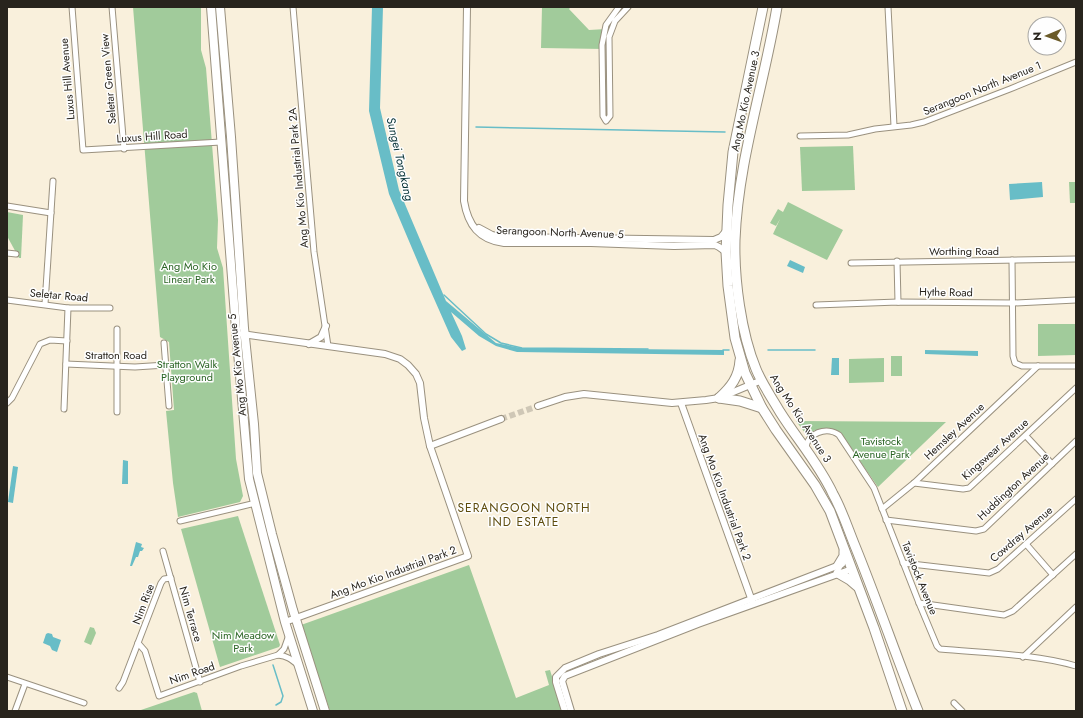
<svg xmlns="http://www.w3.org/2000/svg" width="1083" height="718" font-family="Jost,sans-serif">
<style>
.green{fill:#a1cb9b}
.water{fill:#68bdc7}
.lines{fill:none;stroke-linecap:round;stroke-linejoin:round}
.stream{stroke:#68bdc7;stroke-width:1.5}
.tertiary-tunnel{stroke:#cfc7b6;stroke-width:6;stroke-dasharray:6 3;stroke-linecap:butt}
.minor-casing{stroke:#9a917f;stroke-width:7}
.tertiary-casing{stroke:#9a917f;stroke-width:8}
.primary-casing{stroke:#9a917f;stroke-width:10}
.trunk-casing{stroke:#9a917f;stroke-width:11}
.minor{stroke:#fff;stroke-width:5}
.tertiary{stroke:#fff;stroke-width:6}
.primary{stroke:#fff;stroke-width:8}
.trunk{stroke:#fff;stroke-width:9}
.labels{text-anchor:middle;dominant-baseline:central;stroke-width:3;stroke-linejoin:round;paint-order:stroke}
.street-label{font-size:11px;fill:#28241d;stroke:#fefefe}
.park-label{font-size:11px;fill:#2b6525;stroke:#fefefe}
.water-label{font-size:12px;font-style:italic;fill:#043034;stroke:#fefefe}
.neighbourhood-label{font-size:12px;letter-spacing:1px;fill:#5e4c0d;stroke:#fefefe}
</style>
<rect width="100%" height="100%" fill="#f9f0dc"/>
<g class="green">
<polygon points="133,7 201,7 201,50 206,68 218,220 217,248 223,268 236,459 243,496 240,502 178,517 173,483 166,411 174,410 169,342 160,337"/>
<polygon points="542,7 571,7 569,9 589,30 606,29 604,49 541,48"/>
<polygon points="853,146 855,190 802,191 800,147"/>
<polygon points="1069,182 1076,182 1076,203 1070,203"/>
<polygon points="788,202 843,230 827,260 773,234 780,219 776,226 770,223 778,209 783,212"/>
<polygon points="7,212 23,215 21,258 19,258 7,236"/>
<polygon points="1038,324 1076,324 1076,355 1038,356"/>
<rect x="891" y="356" width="11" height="20"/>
<polygon points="884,358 884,382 849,383 849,359"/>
<polygon points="796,421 946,422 878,487 839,431 815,430 808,437"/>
<polygon points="238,516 280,645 279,647 220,667 181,529"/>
<polygon points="469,565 516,698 549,685 545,671 550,670 562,709 558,711 330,711 301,625"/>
<polygon points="90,627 94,628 96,633 91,645 84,642"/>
<polygon points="194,692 197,693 202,711 138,711"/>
</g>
<g class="water">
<polygon points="372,7 383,7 380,108 399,190 446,301 496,343 521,348 724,350 724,355 517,352 496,346 479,336 451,312 462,336 466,349 462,351 451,337 420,267 389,194 369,111"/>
<polygon points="1042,182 1043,197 1010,200 1009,184"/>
<polygon points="790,260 805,267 803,273 787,266"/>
<polygon points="925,350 978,351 978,356 925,354"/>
<polygon points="832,358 839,358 839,375 831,375"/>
<polygon points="123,460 128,461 128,484 122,484"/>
<polygon points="13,466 18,467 13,503 8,502"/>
<polygon points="136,542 142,544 141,547 144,548 142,551 140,551 138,557 136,557 132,566 130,566"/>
<polygon points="48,633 52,634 53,637 61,640 57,652 52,650 50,646 43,643 46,634"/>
</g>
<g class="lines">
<g class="stream">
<polyline points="476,127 725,132"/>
<polyline points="444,295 486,334 501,343 522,348 648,349"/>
<polyline points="723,350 729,350"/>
<polyline points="768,350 815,350"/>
<polyline points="273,665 283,696 281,702 276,705"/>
</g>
<polyline class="tertiary-tunnel" points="501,419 538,406"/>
<defs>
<g id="minor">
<polyline points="72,7 83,150 221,142"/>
<polyline points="112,7 124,149"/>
<polyline points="293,7 314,252 328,346"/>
<polyline points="619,7 606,25 602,45 603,116 606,121 610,116 609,37 615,21 628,7"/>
<polyline points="888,7 894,126"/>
<polyline points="800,136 848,135 875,129 911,125 924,122 1010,89 1076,62"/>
<polyline points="7,206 51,213"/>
<polyline points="7,253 16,254"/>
<polyline points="1012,260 1013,356 1015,363 1022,366 1076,366"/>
<polyline points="897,261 898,302"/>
<polyline points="851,263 1076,259"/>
<polyline points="7,300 68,308 110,308"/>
<polyline points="45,304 53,181"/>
<polyline points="816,305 898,302 1014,303 1076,300"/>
<polyline points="164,343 169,406"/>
<polyline points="66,364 135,367 166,365"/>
<polyline points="7,403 12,398 40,344 50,340 67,341"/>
<polyline points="64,409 68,308"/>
<polyline points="117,412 117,329"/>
<polyline points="1026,436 1052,464"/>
<path d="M806,449C806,433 827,426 839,435L874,488L919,603L937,646L940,649C983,653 1035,654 1076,666"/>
<polyline points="914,483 963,489 969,488 1076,388"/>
<polyline points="882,509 914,483 1038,366"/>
<polyline points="886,520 976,531 984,529 1076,441"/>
<polyline points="180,521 256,503"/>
<polyline points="1026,544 1053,575"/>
<polyline points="163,551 200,682"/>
<polyline points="903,563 989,573 998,569 1076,499"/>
<polyline points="919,603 1004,615 1013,611 1076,554"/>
<path d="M289,635L284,649L278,655C287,656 291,659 298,665"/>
<polyline points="138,643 145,651 159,696 241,666 278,655"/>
<polyline points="1023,657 1076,607"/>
<polyline points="7,677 84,703"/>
<polyline points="119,688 123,682 161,583 164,579 171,578"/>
<polyline points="954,703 962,711"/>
<polyline points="15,711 25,684"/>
</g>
<g id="tertiary">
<path d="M467,7L464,201C468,225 479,240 504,243H591L674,246L715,245L719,247L726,252"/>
<polyline points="479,228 492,235 500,237 714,240 721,237 726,231"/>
<polyline points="242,334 385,354 400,359 408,365 416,374 420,383 424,418 430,446 468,556 285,622"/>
<polyline points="309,344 321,337 326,326"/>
<polyline points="681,403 752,601"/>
<polyline points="538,406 565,397 584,394 672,403 706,400 719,398 762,380"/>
<polyline points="430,446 501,419"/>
<polyline points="565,711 556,682 556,677 565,668 599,654 658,635 842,564"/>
<polyline points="571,711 562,681 565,676 698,624 852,569"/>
</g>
<g id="primary">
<polyline points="211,7 236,329 249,479 285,622 313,711"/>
<polyline points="220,7 231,137 244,328 254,424 257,473 272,534 293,610 325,711"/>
</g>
<g id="trunk">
<polyline points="763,7 733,152 728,205 726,252 728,286 735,338 745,373 762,408 776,430 815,485 830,511 874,628 902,711"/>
<path d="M777,7C764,85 738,161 735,240C734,279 741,333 756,369C762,384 772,398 780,412C797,439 819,464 833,494C842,510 848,529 855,546C877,600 896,656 918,711"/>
<path d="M719,398C731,387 739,377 740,360"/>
<polyline points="719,398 740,401 762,408"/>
<polyline points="838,566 844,556 844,551"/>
<polyline points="838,573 850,580 857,586"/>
</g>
</defs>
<use href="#minor" class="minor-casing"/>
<use href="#tertiary" class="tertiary-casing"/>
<use href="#primary" class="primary-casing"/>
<use href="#trunk" class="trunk-casing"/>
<use href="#minor" class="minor"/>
<use href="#tertiary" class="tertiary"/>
<use href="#primary" class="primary"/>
<use href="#trunk" class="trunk"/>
</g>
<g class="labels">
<g class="street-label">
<text transform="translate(67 79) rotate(-95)">Luxus Hill Avenue</text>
<text transform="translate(108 79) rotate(-95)">Seletar Green View</text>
<text transform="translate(982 88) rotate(-22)">Serangoon North Avenue 1</text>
<text transform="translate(745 101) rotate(-78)">Ang Mo Kio Avenue 3</text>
<text transform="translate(152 136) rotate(-4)">Luxus Hill Road</text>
<text transform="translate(298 178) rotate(-95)">Ang Mo Kio Industrial Park 2A</text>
<text transform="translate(560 232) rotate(2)">Serangoon North Avenue 5</text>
<text x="964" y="251">Worthing Road</text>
<text transform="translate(946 292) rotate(1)">Hythe Road</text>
<text transform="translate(59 295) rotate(5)">Seletar Road</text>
<text x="116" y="355">Stratton Road</text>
<text transform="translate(237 365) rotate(-96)">Ang Mo Kio Avenue 5</text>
<text transform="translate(801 418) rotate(57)">Ang Mo Kio Avenue 3</text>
<text transform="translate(954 431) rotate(-43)">Hemsley Avenue</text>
<text transform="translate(995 449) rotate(-42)">Kingswear Avenue</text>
<text transform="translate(1013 486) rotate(-43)">Huddington Avenue</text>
<text transform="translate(725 497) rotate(70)">Ang Mo Kio Industrial Park 2</text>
<text transform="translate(1021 534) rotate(-41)">Cowdray Avenue</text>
<text transform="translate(393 572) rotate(-20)">Ang Mo Kio Industrial Park 2</text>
<text transform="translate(920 578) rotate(68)">Tavistock Avenue</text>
<text transform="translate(143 604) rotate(-69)">Nim Rise</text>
<text transform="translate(191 614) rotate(74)">Nim Terrace</text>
<text transform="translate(192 673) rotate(-19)">Nim Road</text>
</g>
<g class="park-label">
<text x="189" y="266">Ang Mo Kio<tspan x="189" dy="13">Linear Park</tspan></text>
<text x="187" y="364">Stratton Walk<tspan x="187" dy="13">Playground</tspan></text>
<text x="881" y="441">Tavistock<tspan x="881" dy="13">Avenue Park</tspan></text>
<text x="243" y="635">Nim Meadow<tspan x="243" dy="13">Park</tspan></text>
</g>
<g class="water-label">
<text transform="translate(400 159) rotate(77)">Sungei Tongkang</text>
</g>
<g class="neighbourhood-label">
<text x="524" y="508">SERANGOON NORTH<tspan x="524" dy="14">IND ESTATE</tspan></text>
</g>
</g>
<rect width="1083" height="718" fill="none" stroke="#28241d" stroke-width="16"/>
<g transform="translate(1047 36) rotate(268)"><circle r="19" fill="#fefefe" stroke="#a8a7a4"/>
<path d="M0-3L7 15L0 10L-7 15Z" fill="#6b5b29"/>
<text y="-6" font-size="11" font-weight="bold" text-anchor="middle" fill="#28241d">N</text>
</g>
</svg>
